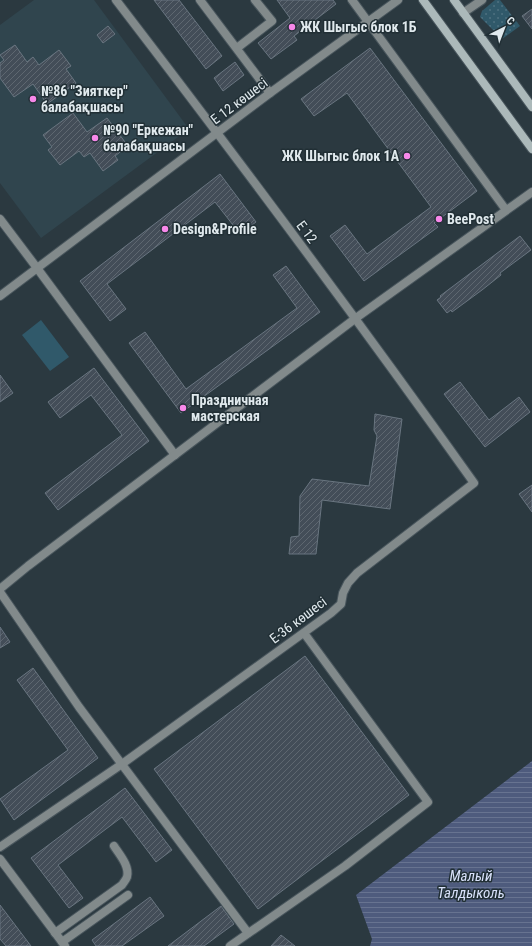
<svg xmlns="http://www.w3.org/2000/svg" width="532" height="946" font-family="'Roboto Condensed',sans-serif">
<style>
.built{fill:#30454e}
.grass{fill:url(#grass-dots)}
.garden{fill:#30596a}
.water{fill:url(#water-rules)}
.building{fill:url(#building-hatch);stroke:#697580}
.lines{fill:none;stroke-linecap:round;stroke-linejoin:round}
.street-casing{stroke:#48555c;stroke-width:10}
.secondary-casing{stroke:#48555c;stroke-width:10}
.street{stroke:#828a8b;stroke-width:8}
.secondary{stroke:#acb9ba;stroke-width:8}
.poi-dot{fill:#f888ea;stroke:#212f35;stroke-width:1.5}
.labels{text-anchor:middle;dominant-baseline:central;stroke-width:3;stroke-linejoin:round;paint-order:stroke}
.poi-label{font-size:14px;font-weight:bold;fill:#e0e9ed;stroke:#212f35;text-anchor:start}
.street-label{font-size:14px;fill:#e0e9ed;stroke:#212f35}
.water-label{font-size:15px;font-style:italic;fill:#d8e1fa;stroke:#212f35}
</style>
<defs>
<pattern id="grass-dots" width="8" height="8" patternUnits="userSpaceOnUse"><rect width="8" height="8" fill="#30596a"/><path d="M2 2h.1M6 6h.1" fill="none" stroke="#4e7180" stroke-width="1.8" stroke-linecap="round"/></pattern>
<pattern id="water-rules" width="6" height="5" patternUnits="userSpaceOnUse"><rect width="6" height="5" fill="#4e5b7d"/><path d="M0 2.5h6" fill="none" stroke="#677390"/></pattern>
<pattern id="building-hatch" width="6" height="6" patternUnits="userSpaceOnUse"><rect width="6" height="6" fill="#434d58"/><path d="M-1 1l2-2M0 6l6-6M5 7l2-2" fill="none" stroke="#5e6770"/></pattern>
</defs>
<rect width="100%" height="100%" fill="#2b3940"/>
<polygon class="built" points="34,0 94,0 189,129 41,238 0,183 0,25"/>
<polygon class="grass" points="495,0 500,0 520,26 502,39 480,17 482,11"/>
<polygon class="garden" points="41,320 69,357 50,371 22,335"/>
<polygon class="water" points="532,761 532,946 370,946 372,939 356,895"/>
<g class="building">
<polygon points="154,0 179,0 222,56 206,69"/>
<polygon points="277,0 333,0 336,4 294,36 297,40 271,59 258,43 290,18"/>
<polygon points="532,9 532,29 522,16"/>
<polygon points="108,26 115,34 103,43 97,35"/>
<polygon points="15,45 27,62 33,57 39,65 59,50 71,66 66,69 76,83 47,104 33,84 14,97 0,78 0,63 4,60 0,55"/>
<polygon points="370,48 477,191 434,223 438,227 364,281 330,236 345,225 367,254 431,207 347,93 314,116 301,99"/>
<polygon points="235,62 244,75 223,91 214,78"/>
<polygon points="73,113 87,132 107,118 128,146 115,156 118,160 103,171 90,153 84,157 79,151 60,165 48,150 52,147 43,135"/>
<polygon points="220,174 256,222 240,234 215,202 107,284 126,309 110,321 80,281"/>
<polygon points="520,236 531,250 500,273 501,275 482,290 452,312 451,310 447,313 437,300 441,297 440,296"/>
<polygon points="286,266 320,312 181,413 129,343 145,332 186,389 297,308 273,275"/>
<polygon points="94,368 149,441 58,510 45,493 122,435 91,395 60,418 48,402"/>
<polygon points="0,375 13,393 0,402"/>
<polygon points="460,382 489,420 519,397 530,412 485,447 444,394"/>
<polygon points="375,414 402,419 390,509 322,500 316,554 289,554 291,537 299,536 300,496 312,479 369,486 377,436 374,430"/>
<polygon points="532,485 532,512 519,494"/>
<polygon points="0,627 10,642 0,648"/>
<polygon points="305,656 409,795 258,909 154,769"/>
<polygon points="33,668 98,758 14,820 0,799 68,750 17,680"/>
<polygon points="125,788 172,850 156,862 122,817 58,865 83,898 69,908 31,858"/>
<polygon points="150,897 164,916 122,946 96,946 92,940"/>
<polygon points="0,905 31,946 6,946 0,939"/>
<polygon points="221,906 234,924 204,946 168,946"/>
<polygon points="281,935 295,946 271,946"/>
</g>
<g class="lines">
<defs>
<g id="street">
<polyline points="200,0 270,93"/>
<polyline points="352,0 506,210"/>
<polyline points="463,13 482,0"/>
<polyline points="237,48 272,21 255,0"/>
<polyline points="0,219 37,268 175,455"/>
<polyline points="0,296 270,93 398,0"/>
<polyline points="0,589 28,566 356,318 532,192"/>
<polyline points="0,592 79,707 248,933"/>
<path d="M0,847L122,764L331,613L341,604L343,593L348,583L357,573L474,483C358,320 238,159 116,0"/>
<polyline points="0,859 65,946"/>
<path d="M55,933L122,885C123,883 126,880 127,877C130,866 119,854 114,846"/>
<polyline points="62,942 128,895"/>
<polyline points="230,946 345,866 428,802 304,633"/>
</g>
<g id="secondary">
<polyline points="423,0 532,149"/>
<polyline points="454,0 532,107"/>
</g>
</defs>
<use href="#street" class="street-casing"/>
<use href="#secondary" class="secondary-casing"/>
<use href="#street" class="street"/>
<use href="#secondary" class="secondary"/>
</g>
<g class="poi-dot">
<circle cx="292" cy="27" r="4"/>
<circle cx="33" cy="99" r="4"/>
<circle cx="95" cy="138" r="4"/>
<circle cx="407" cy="156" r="4"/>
<circle cx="439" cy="219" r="4"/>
<circle cx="165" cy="229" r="4"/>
<circle cx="183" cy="408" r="4"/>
</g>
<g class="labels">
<g class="poi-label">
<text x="300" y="27">ЖК Шыгыс блок 1Б</text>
<text x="41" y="91">№86 "Зияткер"<tspan x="41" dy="16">балабақшасы</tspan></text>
<text x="103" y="130">№90 "Еркежан"<tspan x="103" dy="16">балабақшасы</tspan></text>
<text x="399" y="156" text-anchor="end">ЖК Шыгыс блок 1А</text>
<text x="447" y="219">BeePost</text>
<text x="173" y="229">Design&amp;Profile</text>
<text x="191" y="400">Праздничная<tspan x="191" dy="16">мастерская</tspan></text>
</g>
<g class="street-label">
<text transform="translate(239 101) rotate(-37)">Е 12 көшесі</text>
<text transform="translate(307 232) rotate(53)">E 12</text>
<text transform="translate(298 620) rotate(-37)">Е-36 көшесі</text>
</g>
<g class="water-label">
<text x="471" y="876">Малый<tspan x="471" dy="17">Талдыколь</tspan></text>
</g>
</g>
<g transform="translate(504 28) rotate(42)" stroke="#212f35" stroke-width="3" paint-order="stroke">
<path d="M0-3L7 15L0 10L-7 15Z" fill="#e0e9ed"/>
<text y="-6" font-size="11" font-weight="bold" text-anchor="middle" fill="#e0e9ed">С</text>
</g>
</svg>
